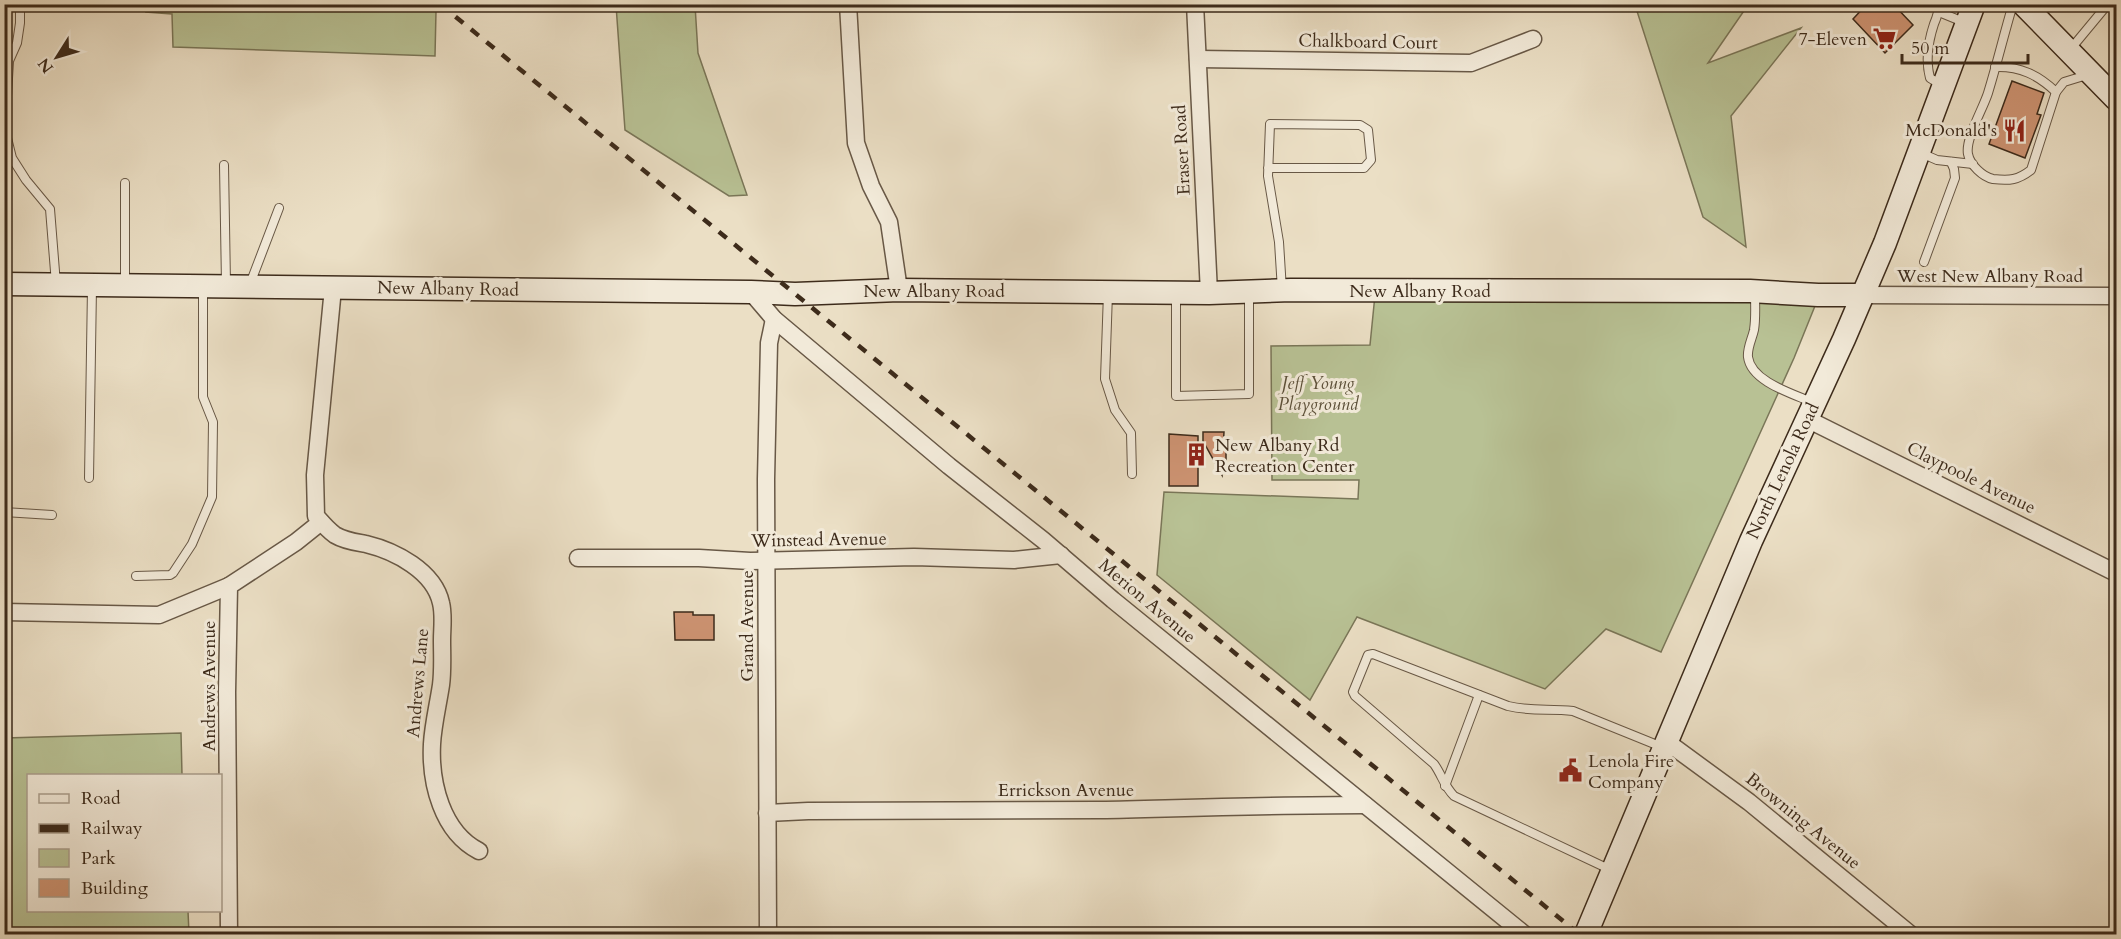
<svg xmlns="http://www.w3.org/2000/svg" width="2121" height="939" font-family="Cardo,serif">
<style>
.green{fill:#b8c194;stroke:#7a7658;stroke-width:1.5}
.building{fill:#cd9372;stroke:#3d2b1b;stroke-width:1.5}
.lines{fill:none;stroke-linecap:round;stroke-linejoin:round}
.lane-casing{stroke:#685846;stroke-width:10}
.street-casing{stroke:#685846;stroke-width:19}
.secondary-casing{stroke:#3d2b1b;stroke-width:25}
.lane{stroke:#f2ead9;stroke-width:8}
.street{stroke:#f2ead9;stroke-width:16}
.secondary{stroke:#f2ead9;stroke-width:22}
.rail{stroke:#3d2b1b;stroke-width:4.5;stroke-dasharray:10 10;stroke-linecap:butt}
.labels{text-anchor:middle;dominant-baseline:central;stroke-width:6;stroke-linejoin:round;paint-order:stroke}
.poi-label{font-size:18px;fill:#3d2b1b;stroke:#f2ead9;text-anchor:end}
.street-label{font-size:18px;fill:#3d2b1b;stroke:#f2ead9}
.park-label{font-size:18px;font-style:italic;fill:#5c5039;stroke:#f2ead9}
</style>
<rect width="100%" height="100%" fill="#ebdfc5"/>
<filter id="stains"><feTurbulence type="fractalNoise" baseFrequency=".00333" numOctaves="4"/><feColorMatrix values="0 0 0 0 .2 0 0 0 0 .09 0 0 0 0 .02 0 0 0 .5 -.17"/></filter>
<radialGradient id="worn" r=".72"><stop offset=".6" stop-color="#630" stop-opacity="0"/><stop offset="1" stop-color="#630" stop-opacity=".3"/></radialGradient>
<g class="green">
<polygon points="148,5 428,5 436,11 435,56 173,47 172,14 146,12"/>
<polygon points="616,5 695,5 698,53 747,195 729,196 625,130"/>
<polygon points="1628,5 1748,5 1708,63 1801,28 1731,116 1746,247 1703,217 1636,8"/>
<polygon points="1375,295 1819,296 1794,358 1661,652 1606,629 1545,689 1357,617 1310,700 1157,575 1164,492 1358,499 1359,480 1272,480 1271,346 1370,345"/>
<polygon points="181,733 182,775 28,776 28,910 188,911 189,934 5,934 5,738"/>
</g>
<g class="building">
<polygon points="1867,4 1893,4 1913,25 1885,53 1853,19"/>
<polygon points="2012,81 2044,93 2037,114 2041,115 2025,158 1989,144"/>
<polygon points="1203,432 1224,432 1223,448 1226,448 1226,462 1222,463 1222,475 1203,441"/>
<polygon points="1169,434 1198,436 1198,486 1169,486"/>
<polygon points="674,612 693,612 693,615 714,615 714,640 675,640"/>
</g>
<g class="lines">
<defs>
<g id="lane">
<polyline points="20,4 20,23 17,43 9,61 5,130 12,158 26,180 50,209 56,284"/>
<path d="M1939,4C1939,12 1937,17 1934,24C1928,42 1925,59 1930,78L1943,86"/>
<path d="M2013,4C2004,34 1997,64 1988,93C1983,109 1965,139 1968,154C1970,165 1983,177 1993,179C2010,181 2018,180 2031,170L2056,92L2064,82L2087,75"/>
<polyline points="1939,12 1966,23"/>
<polyline points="2069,51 2108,4"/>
<path d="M1995,67C2020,66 2038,75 2056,92"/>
<polyline points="1921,153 1937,160 1973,164"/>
<polyline points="224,165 226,284"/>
<polyline points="1268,168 1364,168 1371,160 1368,130 1360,125 1270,124 1268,176 1279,242 1282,290"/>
<polyline points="125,183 125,285"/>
<polyline points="1924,262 1955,178 1954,169 1951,162"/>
<polyline points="250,284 279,208"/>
<polyline points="1108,293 1105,379 1115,410 1131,433 1132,474"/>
<polyline points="1176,293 1176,396 1249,394 1249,292"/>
<path d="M1755,293C1755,305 1756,318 1754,330C1752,339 1747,348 1748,357C1751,382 1794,394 1814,403"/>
<polyline points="89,478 92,287"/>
<polyline points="4,512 52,515"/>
<polyline points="136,576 170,575 173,573 192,544 212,497 213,422 203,397 203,287"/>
<polyline points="1445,786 1479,695"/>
<path d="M1611,870L1454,796C1444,786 1442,775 1434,764L1355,696L1353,692L1368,655L1373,654L1508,706C1532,712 1550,708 1573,711L1662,747"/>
</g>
<g id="street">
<polyline points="848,4 856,143 871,186 889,222 899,290"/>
<polyline points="1195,4 1209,293"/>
<polyline points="1198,59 1471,63 1533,39"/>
<path d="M333,288L315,475L316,516C322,523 328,530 335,535C345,541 355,542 366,544C395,551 434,571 441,603C444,615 442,628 442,640C442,655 443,670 441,685C438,705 433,725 432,744C430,783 442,832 479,851"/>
<polyline points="751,292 774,319 949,466 1043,540 1113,600 1524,934"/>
<polyline points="1863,295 2116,296"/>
<polyline points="1807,419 2116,573"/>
<polyline points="578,558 699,558 750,561 914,557 1014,560 1061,555"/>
<polyline points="4,612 159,615 229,586"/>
<polyline points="1667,742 1749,802 1910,934"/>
<path d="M767,813L808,811C905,810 1003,811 1100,810C1188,808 1277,805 1365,805"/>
<polyline points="229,934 227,692 229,586 296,542 321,522"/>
<polyline points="768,934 766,479 769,343 774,319"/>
</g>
<g id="secondary">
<polyline points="2023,4 2116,99"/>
<polyline points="4,284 751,292 795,294 899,290 1209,293 1291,290 1750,291 1818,295 1863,295"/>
<polyline points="1586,934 1751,541 1844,339 1885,243 1974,4"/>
</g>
</defs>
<use href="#lane" class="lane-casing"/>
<use href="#street" class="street-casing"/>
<use href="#secondary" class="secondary-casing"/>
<use href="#lane" class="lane"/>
<use href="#street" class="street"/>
<use href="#secondary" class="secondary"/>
<polyline class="rail" points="440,4 1579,934"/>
</g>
<defs>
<symbol id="supermarket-bare" viewBox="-9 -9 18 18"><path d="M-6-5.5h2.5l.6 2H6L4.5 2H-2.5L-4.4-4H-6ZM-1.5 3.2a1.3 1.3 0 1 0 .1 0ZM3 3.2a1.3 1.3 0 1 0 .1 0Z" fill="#8f2418" stroke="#f2ead9" stroke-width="2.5" paint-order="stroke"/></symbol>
<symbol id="restaurant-bare" viewBox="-9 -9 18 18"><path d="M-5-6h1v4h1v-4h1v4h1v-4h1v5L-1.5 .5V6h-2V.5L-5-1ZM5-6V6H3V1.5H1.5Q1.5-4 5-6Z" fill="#8f2418" stroke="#f2ead9" stroke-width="2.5" paint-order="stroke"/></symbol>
<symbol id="building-bare" viewBox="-9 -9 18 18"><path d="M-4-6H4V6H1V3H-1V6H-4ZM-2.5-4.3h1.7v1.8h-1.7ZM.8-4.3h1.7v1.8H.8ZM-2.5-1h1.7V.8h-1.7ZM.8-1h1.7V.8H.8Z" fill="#8f2418" stroke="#f2ead9" stroke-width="2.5" paint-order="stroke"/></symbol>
<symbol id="civic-bare" viewBox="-9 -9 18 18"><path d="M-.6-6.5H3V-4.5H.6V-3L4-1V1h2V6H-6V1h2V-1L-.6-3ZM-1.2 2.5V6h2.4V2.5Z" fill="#8f2418" stroke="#f2ead9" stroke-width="2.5" paint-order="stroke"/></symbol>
</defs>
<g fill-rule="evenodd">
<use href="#supermarket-bare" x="1868" y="22" width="33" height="33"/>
<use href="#restaurant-bare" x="1998" y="114" width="33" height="33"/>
<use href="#building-bare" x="1180" y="438" width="33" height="33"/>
<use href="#civic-bare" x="1554" y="754" width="33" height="33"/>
</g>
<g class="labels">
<g class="poi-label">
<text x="1867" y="39">7-Eleven</text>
<text x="1997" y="130">McDonald's</text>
<text x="1215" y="445" text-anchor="start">New Albany Rd<tspan x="1215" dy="21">Recreation Center</tspan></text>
<text x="1588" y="761" text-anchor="start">Lenola Fire<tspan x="1588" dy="21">Company</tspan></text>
</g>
<g class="street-label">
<text transform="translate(1368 42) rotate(1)">Chalkboard Court</text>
<text transform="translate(1182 150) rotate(-93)">Eraser Road</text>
<text x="1990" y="276">West New Albany Road</text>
<text transform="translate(448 289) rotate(1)">New Albany Road</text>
<text x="934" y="291">New Albany Road</text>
<text x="1420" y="291">New Albany Road</text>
<text transform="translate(1783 471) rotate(-65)">North Lenola Road</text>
<text transform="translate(1971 478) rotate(26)">Claypoole Avenue</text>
<text transform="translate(819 540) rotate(-1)">Winstead Avenue</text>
<text transform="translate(1147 601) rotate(40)">Merion Avenue</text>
<text transform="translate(747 626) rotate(-90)">Grand Avenue</text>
<text transform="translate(418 683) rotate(-85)">Andrews Lane</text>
<text transform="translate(209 686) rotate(-90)">Andrews Avenue</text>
<text x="1066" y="790">Errickson Avenue</text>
<text transform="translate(1803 821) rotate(39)">Browning Avenue</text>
</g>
<g class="park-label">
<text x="1318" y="383">Jeff Young<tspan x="1318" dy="21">Playground</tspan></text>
</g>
</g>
<rect width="2121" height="939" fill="none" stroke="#ebdfc5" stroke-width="24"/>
<rect x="6" y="6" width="2109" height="927" fill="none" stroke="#3d2b1b" stroke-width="3"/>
<rect x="12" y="12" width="2097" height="915" fill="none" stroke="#3d2b1b" stroke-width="1.5"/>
<rect x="27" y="774" width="195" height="138" fill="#f2ead9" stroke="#aa9e8d" stroke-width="1.5"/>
<rect x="39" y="794" width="30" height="9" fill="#f2ead9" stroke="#aa9e8d" stroke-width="1.5"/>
<text x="81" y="804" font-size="18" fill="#3d2b1b">Road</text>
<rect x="39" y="824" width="30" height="9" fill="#3d2b1b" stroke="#aa9e8d" stroke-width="1.5"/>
<text x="81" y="834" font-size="18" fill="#3d2b1b">Railway</text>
<rect x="39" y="849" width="30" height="18" fill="#b8c194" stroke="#aa9e8d" stroke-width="1.5"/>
<text x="81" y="864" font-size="18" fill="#3d2b1b">Park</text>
<rect x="39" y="879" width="30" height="18" fill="#cd9372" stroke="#aa9e8d" stroke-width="1.5"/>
<text x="81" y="894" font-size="18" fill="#3d2b1b">Building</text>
<g transform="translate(57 57) rotate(233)" stroke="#f2ead9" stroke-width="4.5" paint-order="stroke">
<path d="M0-4.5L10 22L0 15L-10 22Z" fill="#3d2b1b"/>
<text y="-9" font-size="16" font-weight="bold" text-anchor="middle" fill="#3d2b1b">N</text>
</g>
<path d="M1902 54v9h126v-9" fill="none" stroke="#3d2b1b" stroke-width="3"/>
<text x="1911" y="54" font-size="18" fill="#3d2b1b" stroke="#f2ead9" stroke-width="4.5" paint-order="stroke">50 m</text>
<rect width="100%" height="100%" filter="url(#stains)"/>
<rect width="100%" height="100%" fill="url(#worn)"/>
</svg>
